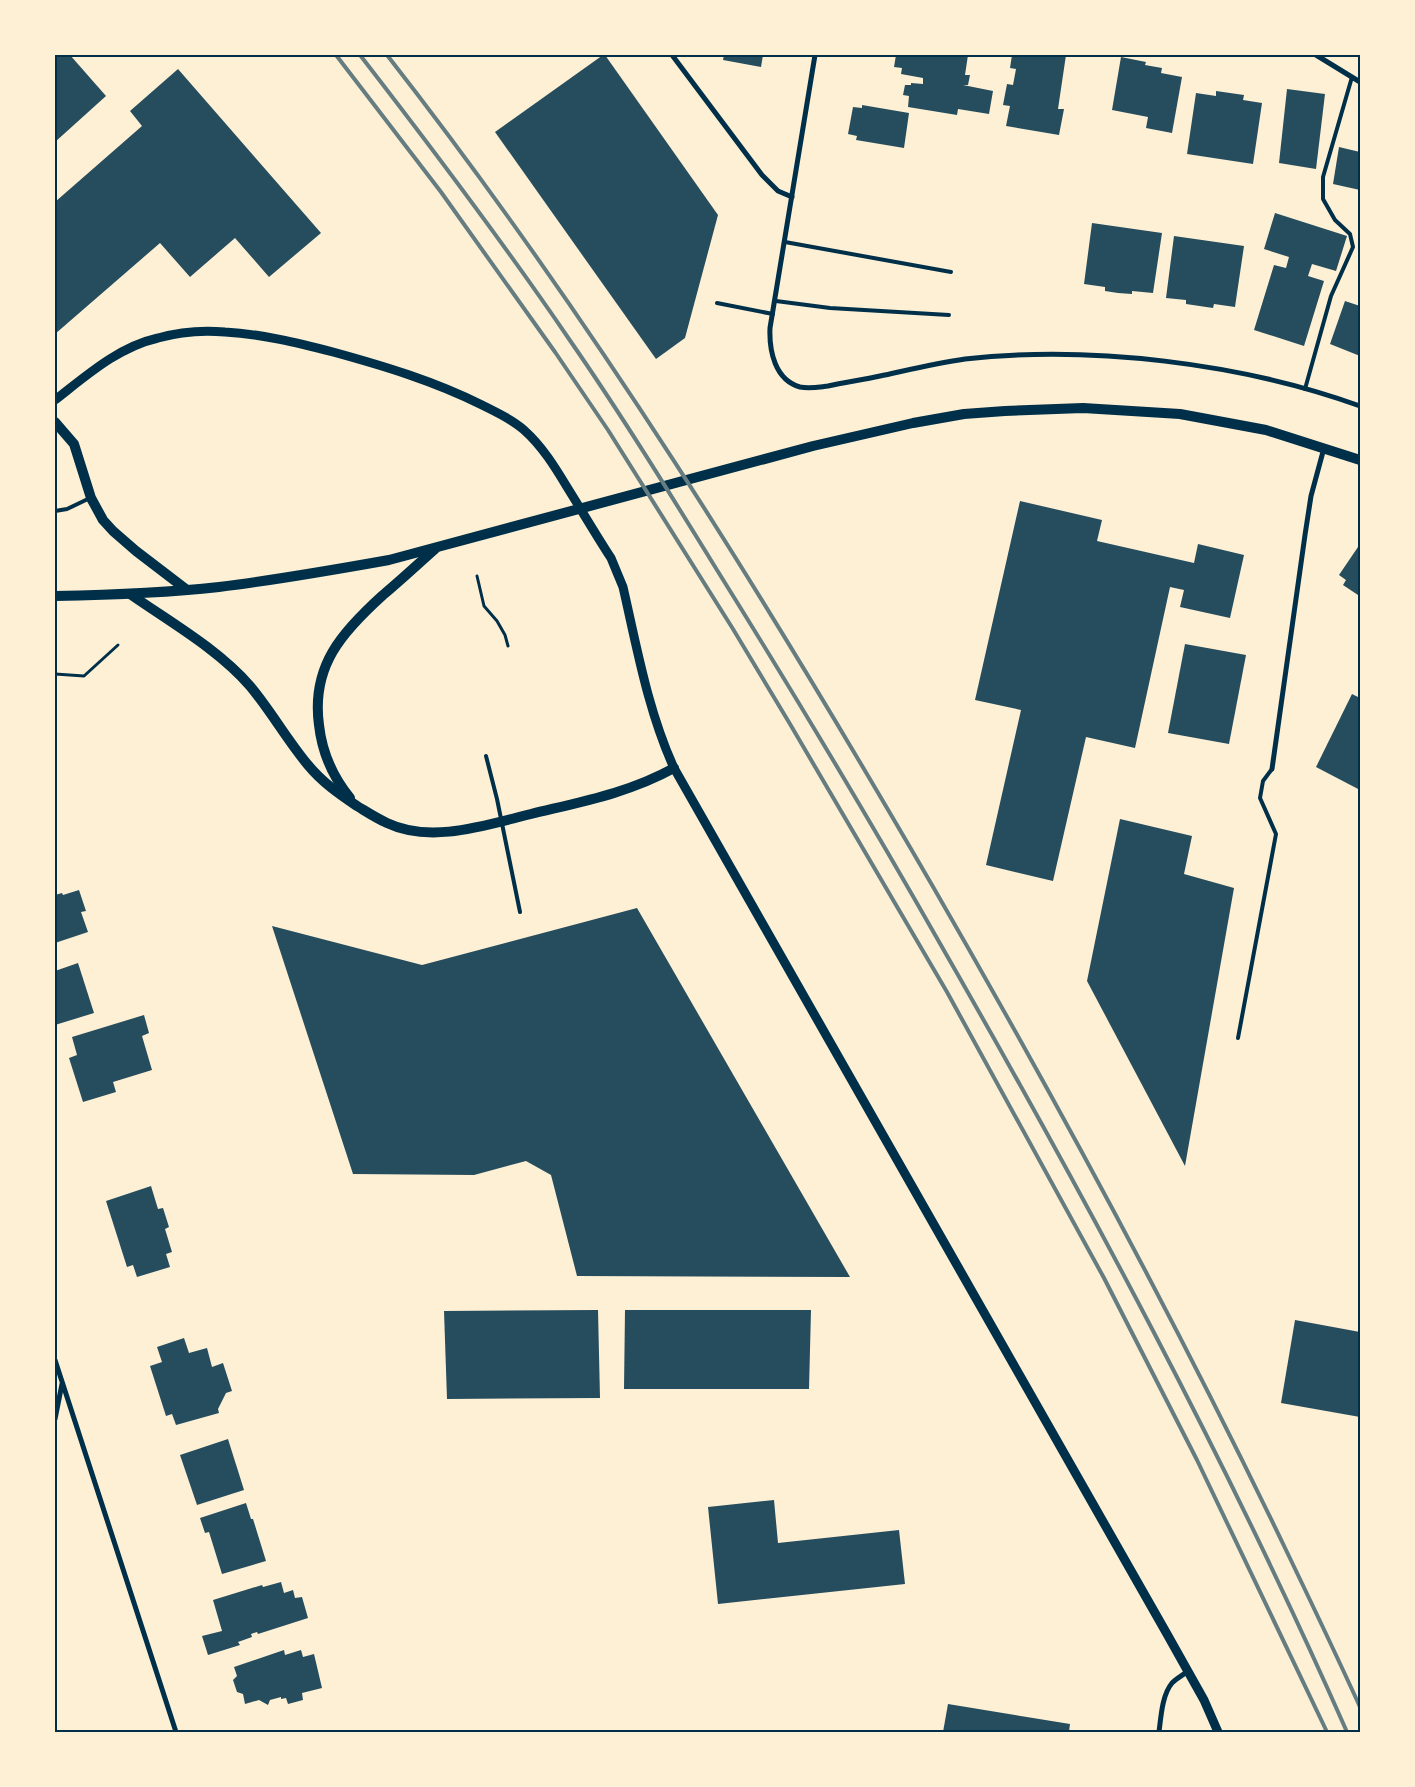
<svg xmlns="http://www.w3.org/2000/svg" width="1415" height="1787" font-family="Commissioner,sans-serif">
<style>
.building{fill:#264d5e}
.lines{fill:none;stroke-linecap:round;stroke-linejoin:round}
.path{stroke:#003049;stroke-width:3}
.service{stroke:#003049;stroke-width:4}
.minor{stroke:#003049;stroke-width:5}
.tertiary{stroke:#003049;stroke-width:9}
.secondary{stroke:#003049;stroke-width:10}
.rail{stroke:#657d81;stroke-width:4}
.neatline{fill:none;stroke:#003049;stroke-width:2}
</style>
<rect width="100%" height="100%" fill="#fdf0d5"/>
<g class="building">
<polygon points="55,55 70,55 106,96 55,142"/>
<polygon points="603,55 605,55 718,215 685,338 656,359 495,132"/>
<polygon points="724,55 763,55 761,67 723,60"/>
<polygon points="896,55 968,55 965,75 970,75 968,85 963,85 993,91 989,114 958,109 957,115 908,107 909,96 903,95 905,85 911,85 911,83 923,84 923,78 901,74 902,68 894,67"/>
<polygon points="1012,55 1066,55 1058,109 1064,109 1059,135 1006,126 1010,106 1003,105 1007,84 1013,85 1016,69 1010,68"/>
<polygon points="1121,57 1146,62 1145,65 1162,68 1161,73 1182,77 1172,133 1146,128 1148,117 1112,110"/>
<polygon points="178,69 321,233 269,277 235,238 190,277 160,243 55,334 55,202 142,126 130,111"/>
<polygon points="1287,89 1325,94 1316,169 1279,163"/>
<polygon points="1216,91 1244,95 1243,100 1262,103 1253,164 1187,154 1196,93 1216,96"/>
<polygon points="862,105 909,113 904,148 856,140 857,136 848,134 853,107 862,108"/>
<polygon points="1339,147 1360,152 1360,190 1333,184"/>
<polygon points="1275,213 1347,236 1336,271 1312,264 1308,276 1324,281 1304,346 1254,330 1274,265 1286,268 1289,257 1264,249"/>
<polygon points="1092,223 1162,233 1153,293 1132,291 1132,294 1118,293 1105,291 1105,287 1084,284"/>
<polygon points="1174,236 1244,246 1235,307 1214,304 1213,308 1186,304 1186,300 1166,298"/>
<polygon points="1345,301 1360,306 1360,356 1330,344"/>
<polygon points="1020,501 1102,520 1097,541 1194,563 1198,544 1244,555 1230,618 1180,607 1184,590 1170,587 1135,748 1086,737 1053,881 986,865 1021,710 975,700"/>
<polygon points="1360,544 1360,592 1358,595 1343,585 1346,580 1339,575"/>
<polygon points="1185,644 1246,655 1229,744 1168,733"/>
<polygon points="1352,694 1360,698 1360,790 1316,767"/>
<polygon points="1120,819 1192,836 1184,874 1234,888 1185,1166 1087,981"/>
<polygon points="79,890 86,911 81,912 88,932 55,943 55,895 62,893 63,895"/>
<polygon points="637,908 850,1277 577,1276 551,1175 526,1161 474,1175 353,1174 272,926 422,965"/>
<polygon points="78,963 94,1013 55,1025 55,971"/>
<polygon points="144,1015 149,1033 142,1036 152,1070 113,1082 116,1092 83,1102 69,1058 77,1055 72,1037"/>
<polygon points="151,1186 158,1209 163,1208 169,1227 165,1229 172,1252 166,1254 170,1267 137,1277 133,1265 127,1267 106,1201"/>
<polygon points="598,1310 600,1398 447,1399 444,1311"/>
<polygon points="625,1310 811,1310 809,1389 624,1389"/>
<polygon points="1295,1320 1360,1332 1360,1417 1281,1403"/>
<polygon points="184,1338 189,1353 207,1348 212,1367 223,1363 232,1391 226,1393 218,1409 219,1413 176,1425 172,1414 166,1416 150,1366 162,1362 157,1347"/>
<polygon points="228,1439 244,1490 197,1505 180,1455"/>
<polygon points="774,1500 778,1543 899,1530 905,1584 718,1604 708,1507"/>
<polygon points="246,1503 251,1519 253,1519 266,1561 222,1574 209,1532 205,1533 200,1518"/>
<polygon points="281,1582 284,1593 293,1590 295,1598 302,1597 308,1618 258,1634 257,1632 251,1634 252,1637 238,1642 240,1645 208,1655 202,1636 222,1631 213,1600 262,1585 263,1587"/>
<polygon points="284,1650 285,1655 301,1650 303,1657 314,1654 322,1688 302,1693 303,1700 288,1704 286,1698 281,1699 281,1697 270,1700 268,1705 259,1700 245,1704 243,1694 237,1692 233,1680 237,1676 234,1667"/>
<polygon points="948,1704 1070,1724 1069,1732 943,1732"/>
</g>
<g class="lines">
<g class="path">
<polyline points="477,576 484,606 497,621 505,635 508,646"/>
<polyline points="55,674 84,676 118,645"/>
</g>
<g class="service">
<polyline points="785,242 951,272"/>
<polyline points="776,301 830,308 949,315"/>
<polyline points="717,303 773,314"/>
<polyline points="1305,389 1331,296 1353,247 1350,234 1335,220 1323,199 1323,177 1352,77"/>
<polyline points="55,511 67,509 90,498"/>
<polyline points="486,756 497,799 520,912"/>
<polyline points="1238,1038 1276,834 1260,798 1263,781 1272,769"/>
</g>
<g class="minor">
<polyline points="672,55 762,175 778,191 792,197"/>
<path d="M815,55L770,328C769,351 775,380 800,387C810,389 819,387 828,386C845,382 863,380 880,376C908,370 937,363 965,359C1090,345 1241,363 1360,406"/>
<polyline points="1316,55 1360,82"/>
<polyline points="1272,769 1305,535 1311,496 1324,448"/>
<polyline points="55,1360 176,1732"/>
<polyline points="55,1419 62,1384"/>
<path d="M1159,1732C1161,1717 1162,1695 1172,1683C1177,1678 1183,1675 1188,1671"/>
</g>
<path class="tertiary" d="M55,400C86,376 118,347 158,338C179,332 203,330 225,332C262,334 298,343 333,352C384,366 434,381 482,405C496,412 512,419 524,430C542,446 555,467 567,487C582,511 596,535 611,558L623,587C637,648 648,711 674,768L1167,1634L1204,1700L1218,1732"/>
<g class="secondary">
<polyline points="55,422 74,444 91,498 103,520 113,531 136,551 187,590"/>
<path d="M130,594C170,622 218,649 250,686C271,711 287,740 308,765C322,782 339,794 357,806C367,812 376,818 387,823C431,844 486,825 531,814C580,802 629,793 674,768"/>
<path d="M55,596C110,595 165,593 219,587C276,580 333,570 389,560L813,446L913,423L964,414L1005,411L1083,408L1180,414L1266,430L1360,460"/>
<path d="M350,798C333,777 322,752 319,725C311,666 342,632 383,595C401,580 418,564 435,549"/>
</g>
<g class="rail">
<polyline points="336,55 441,192 555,352 608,430 733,629 790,724 947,992 1104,1278 1197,1460 1327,1732"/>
<path d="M360,55C432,148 503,242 569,339C621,414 669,492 717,570C793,692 867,815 938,940C1086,1198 1227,1460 1347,1732"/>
<path d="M387,55C591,316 766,599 932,885C1058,1103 1177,1323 1286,1550C1311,1602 1336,1654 1360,1707"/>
</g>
</g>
<rect width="1415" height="1787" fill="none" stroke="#fdf0d5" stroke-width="112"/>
<rect x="56" y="56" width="1303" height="1675" class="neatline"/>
</svg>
